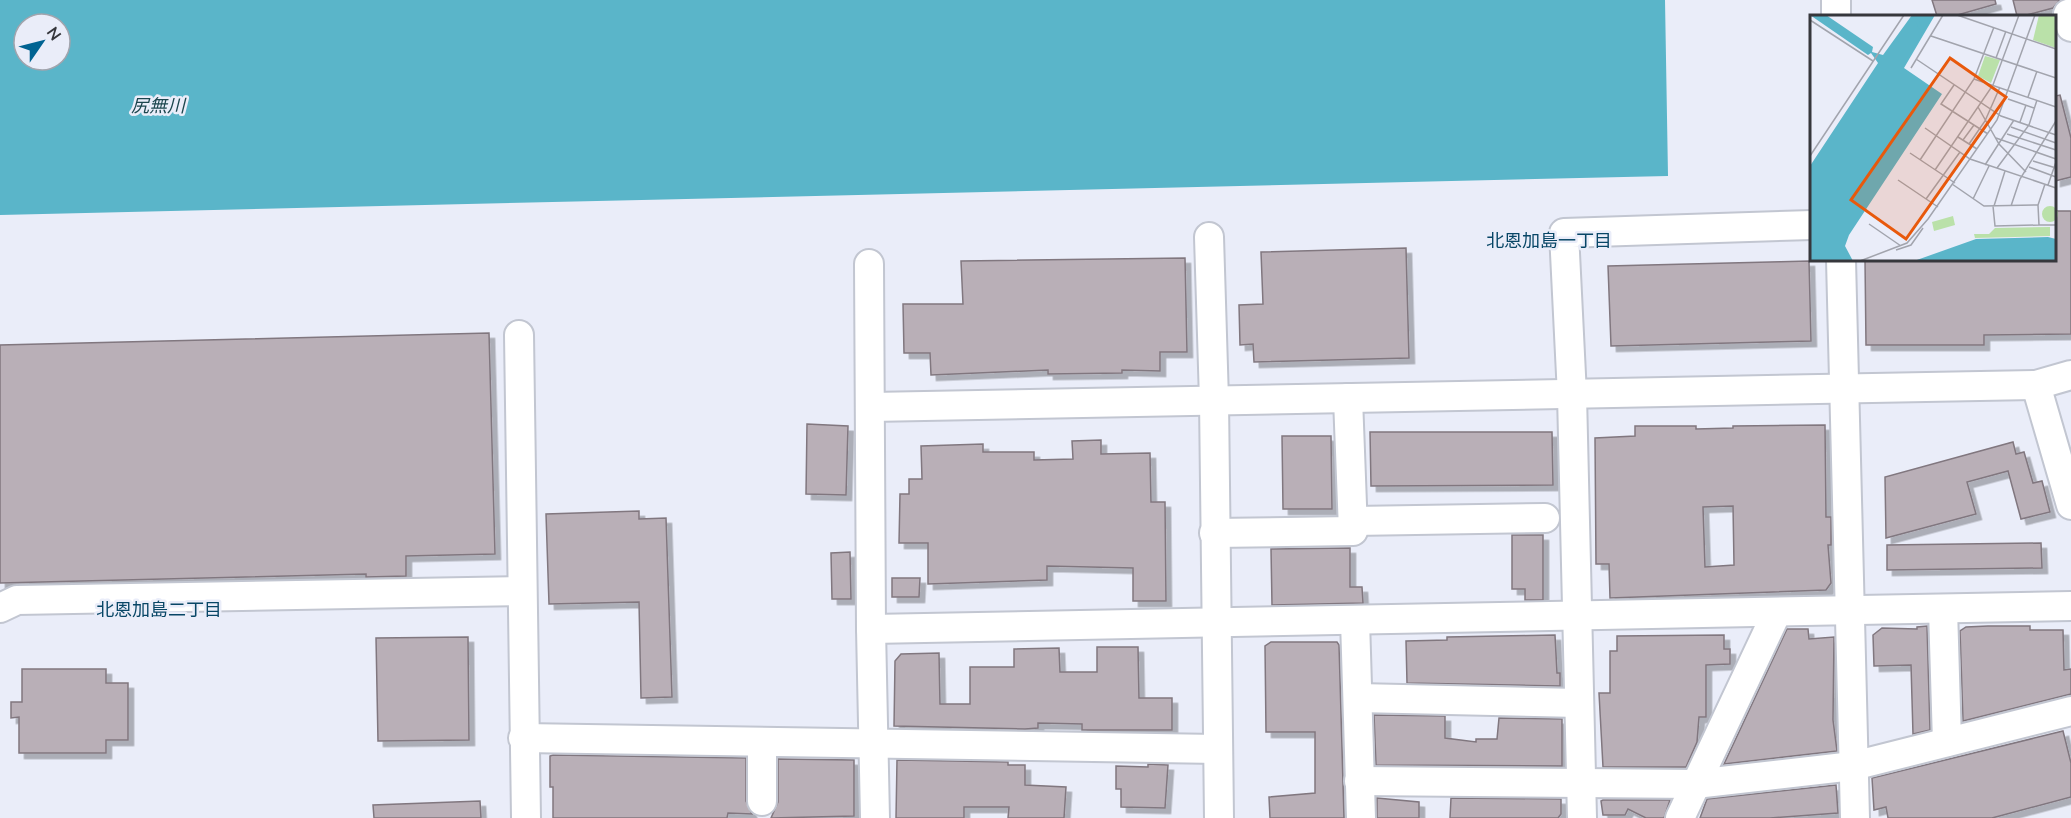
<svg xmlns="http://www.w3.org/2000/svg" width="2071" height="818" font-family="'Nunito Sans','Noto Sans JP',sans-serif">
<style>
.water{fill:#5ab5c9;fill-rule:evenodd}
.building{fill:#b9afb7;stroke:#81777f;stroke-width:1.5;fill-rule:evenodd;filter:url(#shadow)}
.lines{fill:none;stroke-linecap:round;stroke-linejoin:round}
.minor-casing{stroke:#c2c6d1;stroke-width:32}
.minor{stroke:#fff;stroke-width:28}
.labels{text-anchor:middle;dominant-baseline:central;stroke-width:5;stroke-linejoin:round;paint-order:stroke}
.water-label{font-size:18px;font-style:italic;fill:#1c464e;stroke:#eaedf9}
.neighbourhood-label{font-size:18px;fill:#084666;stroke:#eaedf9}
.inset-river{fill:none;stroke:#5ab5c9;stroke-width:3}
.inset-road{fill:none;stroke:#a2a4ad;stroke-width:1.5}
.view{fill:#e8590c;fill-opacity:0.15;stroke:#e8590c;stroke-width:3}
.inset-edge{fill:none;stroke:#36373c;stroke-width:3}
</style>
<defs>
<filter id="shadow"><feDropShadow dx="5.5" dy="5.5" stdDeviation="0" flood-color="#0004"/></filter>
</defs>
<rect width="100%" height="100%" fill="#eaedf9"/>
<path class="water" d="M0,0H1665L1668,176L0,215ZM24,24H60V60H24Z"/>
<g class="building">
<polygon points="1932,0 1995,0 1996,4 1954,16 1937,16"/>
<polygon points="2013,0 2060,0 2053,8 2023,16 2017,16"/>
<polygon points="2060,95 2071,138 2071,177 2055,181 2055,96"/>
<polygon points="2055,211 2071,211 2071,334 1984,335 1984,345 1866,345 1865,260 2055,260"/>
<polygon points="1406,248 1409,358 1254,362 1253,344 1240,345 1239,305 1263,304 1261,252"/>
<polygon points="1185,258 1187,352 1160,352 1160,371 1122,370 1122,373 1048,374 1048,370 931,375 930,353 904,353 903,304 963,304 961,261"/>
<polygon points="1809,261 1811,341 1611,346 1608,266"/>
<polygon points="489,333 495,554 406,556 406,576 366,577 366,574 0,583 0,345"/>
<polygon points="807,424 848,426 846,495 806,494"/>
<path d="M1825,425L1826,517H1831V545H1828L1831,583L1826,590L1610,598L1609,564H1596L1595,438L1635,436V426H1696V429L1733,428V426ZM1733,506L1734,565L1705,567L1703,507Z"/>
<polygon points="1370,432 1552,432 1553,485 1371,486"/>
<polygon points="1282,436 1331,436 1332,509 1283,509"/>
<polygon points="1101,440 1101,454 1150,453 1151,502 1165,502 1166,601 1133,601 1133,568 1047,566 1047,580 928,584 928,543 899,543 900,494 909,494 909,479 922,479 921,446 983,444 983,452 1034,452 1034,460 1073,459 1072,441"/>
<polygon points="2013,442 2016,454 2024,452 2033,483 2042,481 2050,512 2021,519 2008,471 1967,482 1976,514 1886,538 1885,477"/>
<polygon points="639,511 639,519 666,518 672,697 641,698 639,602 549,604 546,514"/>
<polygon points="1512,535 1543,535 1543,600 1525,600 1525,589 1512,589"/>
<polygon points="2041,543 2042,568 1887,570 1887,545"/>
<polygon points="1350,548 1350,587 1362,587 1363,603 1272,605 1271,549"/>
<polygon points="850,552 851,599 832,599 831,553"/>
<polygon points="892,578 920,578 919,597 892,597"/>
<polygon points="1927,626 1930,730 1913,734 1911,665 1874,666 1873,635 1882,628 1917,629 1917,627"/>
<polygon points="1988,626 2030,626 2030,630 2063,630 2064,670 2071,669 2071,694 1963,721 1960,631 1966,627"/>
<polygon points="1787,629 1808,629 1809,639 1834,637 1833,720 1837,751 1724,764"/>
<polygon points="1555,635 1557,673 1560,673 1560,686 1407,683 1406,641 1447,640 1447,637"/>
<polygon points="1724,635 1724,649 1730,649 1730,664 1706,665 1706,717 1699,717 1697,742 1686,767 1603,767 1599,693 1610,693 1610,651 1617,651 1617,636"/>
<polygon points="468,637 469,740 378,741 376,638"/>
<polygon points="1271,642 1337,642 1339,645 1344,818 1270,818 1269,797 1315,793 1315,732 1266,732 1265,646"/>
<polygon points="1097,647 1138,647 1139,698 1172,698 1172,730 1082,730 1082,724 1038,723 1038,728 1025,729 894,726 895,661 901,654 939,653 940,704 970,704 970,667 1014,667 1014,649 1059,648 1060,672 1097,672"/>
<polygon points="22,669 106,669 106,683 128,683 128,740 106,740 106,753 19,753 19,717 11,718 11,702 22,702"/>
<polygon points="1374,715 1445,716 1445,738 1476,742 1476,739 1497,739 1499,718 1562,719 1562,766 1376,765"/>
<polygon points="2063,731 2071,763 2071,797 1992,818 1888,818 1886,807 1874,810 1872,778"/>
<polygon points="553,755 746,758 746,801 752,814 728,813 727,818 553,818 553,787 550,787 550,756"/>
<polygon points="778,759 854,760 854,816 771,818 778,802"/>
<polygon points="897,760 1008,762 1008,765 1025,765 1025,785 1066,787 1064,818 1008,818 1009,807 964,807 964,818 896,818"/>
<polygon points="1148,764 1168,765 1165,808 1121,807 1121,789 1116,789 1116,766 1148,767"/>
<polygon points="1836,785 1838,813 1770,818 1700,818 1707,799"/>
<polygon points="1377,798 1419,802 1419,818 1377,818"/>
<polygon points="1451,798 1561,799 1561,814 1558,818 1450,818"/>
<polygon points="1603,800 1670,800 1664,818 1646,818 1628,809 1625,815 1603,815 1601,801"/>
<polygon points="480,801 481,818 374,818 373,805"/>
</g>
<g class="lines">
<defs>
<g id="minor">
<polyline points="1836,0 1836,16"/>
<polyline points="2071,13 2068,14 2071,27"/>
<polyline points="1209,237 1214,400 1219,818"/>
<polyline points="1841,260 1855,818"/>
<polyline points="869,264 871,629 875,818"/>
<polyline points="519,335 526,818"/>
<polyline points="2036,385 2071,505"/>
<polyline points="871,407 2036,385 2071,375"/>
<polyline points="1353,521 1545,518"/>
<polyline points="1214,533 1353,531 1348,398"/>
<polyline points="0,608 17,600 521,591"/>
<polyline points="1943,609 1947,742"/>
<polyline points="1355,620 1361,818"/>
<polyline points="871,629 2071,606"/>
<polyline points="1358,698 1578,703"/>
<polyline points="523,738 1218,749"/>
<polyline points="762,742 762,801"/>
<polyline points="1359,781 1695,784 1853,766 2071,711"/>
<polyline points="1582,818 1572,395 1564,233 1812,225"/>
<polyline points="1680,818 1777,612"/>
</g>
</defs>
<use href="#minor" class="minor-casing"/>
<use href="#minor" class="minor"/>
</g>
<g class="labels">
<g class="water-label">
<text x="158" y="106">尻無川</text>
</g>
<g class="neighbourhood-label">
<text x="1549" y="241">北恩加島一丁目</text>
<text x="159" y="610">北恩加島二丁目</text>
</g>
</g>
<g transform="translate(1810 15)">
<rect width="246" height="246" fill="#eaedf9"/>
<path d="M229,0H246V33L223,25ZM175,41L190,45L181,68L168,61ZM232 199a8 8 0 1 1 16 0a8 8 0 1 1-16 0ZM143,201L145,210L124,216L122,207ZM240,212V221L165,223L164,219H179L185,213Z" fill="#bae1a9"/>
<path d="M0,0H16L63,32L62,37L73,40L102,0H125L94,53L132,79L39,220L35,231L43,246H0V151L68,48L61,38L58,40ZM238,222L246,224V246H104L166,224Z" fill="#5ab5c9"/>
<path class="inset-river" d="M104,1L113,17"/>
<path class="inset-road" d="M147,0L246,34M0,5L63,46M121,21L246,63M186,43L196,16M106,44L191,101L246,120M101,53L133,0M164,64L246,92M144,70L131,89L178,119M218,82L227,56M198,84L224,93M168,92L189,129L216,157M210,107L216,90M201,112L246,128M115,113L160,144L246,173M197,119L246,135M148,122L167,134M186,123L246,144M153,125L164,110M159,129L175,106L190,72M100,138L145,168M0,141L94,0M110,145L164,64L184,12M223,146L246,153M175,150L204,105M219,152L246,162M187,153L219,110L227,85M125,155L183,70L209,0M88,165L128,192M142,169L174,191L228,190M235,169L228,190L229,210H246M238,170L246,147M116,184L150,137M163,184L179,151M183,191L185,211L229,210M184,191L195,156M201,191L210,164L246,106M59,209L91,231M86,235L101,230L113,213M50,246L97,228L118,204L187,105L225,0"/>
<path class="view" d="M140,43L196,82L96,224L41,185Z"/>
<rect width="246" height="246" class="inset-edge"/>
</g>
<g transform="translate(42 42) rotate(55)"><circle r="28" fill="#eaedf9" stroke="#a2a4ad" stroke-width="1.5"/>
<path d="M0-4.5L10 22L0 15L-10 22Z" fill="#006392"/>
<text y="-9" font-size="16" font-weight="bold" text-anchor="middle" fill="#36373c">N</text>
</g>
</svg>
